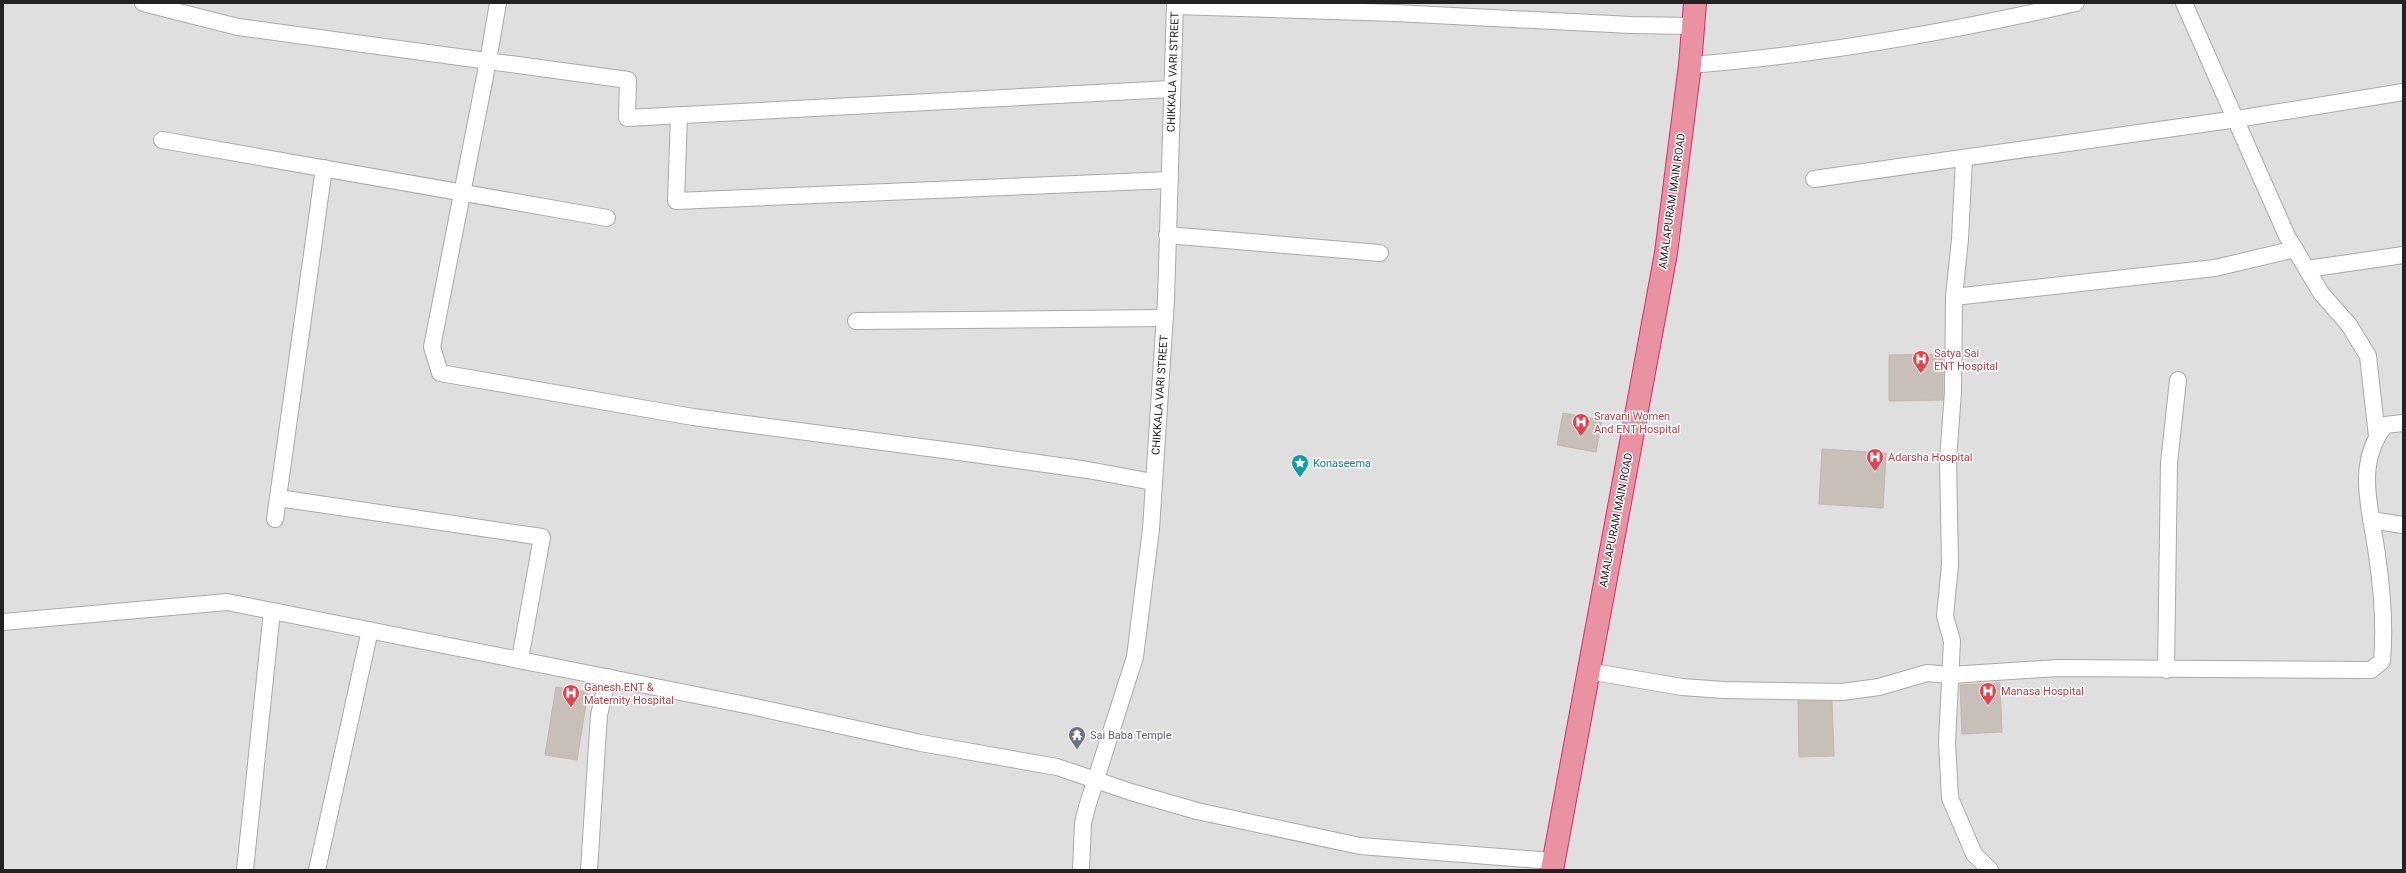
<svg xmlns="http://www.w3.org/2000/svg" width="2406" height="873" font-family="Roboto,sans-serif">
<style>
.residential{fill:#e0dfdf}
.building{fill:#c7bfb8;stroke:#c4b6ab}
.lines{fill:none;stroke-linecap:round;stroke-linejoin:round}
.street-casing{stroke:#a9a9a9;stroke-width:18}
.highway-casing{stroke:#dc2a67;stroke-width:24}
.street{stroke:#fff;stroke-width:16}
.highway{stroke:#e892a2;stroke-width:22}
.labels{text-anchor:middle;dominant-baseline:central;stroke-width:3;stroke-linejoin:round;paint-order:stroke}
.street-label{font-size:11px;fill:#222;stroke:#fff}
.health-label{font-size:11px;fill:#be3a42;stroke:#fff;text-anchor:start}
.culture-label{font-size:11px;fill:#0d838f;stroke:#fff;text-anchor:start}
.worship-label{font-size:11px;fill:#5b616d;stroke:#fff;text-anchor:start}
</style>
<rect width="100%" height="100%" fill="#f2efe9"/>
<rect class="residential" x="3" y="3" width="2400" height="867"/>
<g class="building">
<polygon points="1943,354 1943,400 1889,401 1889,355"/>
<polygon points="1563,413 1602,420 1596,452 1557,445"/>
<polygon points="1822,449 1886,453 1883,508 1819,504"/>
<polygon points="2000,683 2002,732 1962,734 1960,685"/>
<polygon points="556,687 588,692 577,760 545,755"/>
<polygon points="1798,701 1832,701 1834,756 1799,757"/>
</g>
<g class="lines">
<defs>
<g id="street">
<polyline points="143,3 238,27 628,80 627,118 1171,89"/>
<polyline points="498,3 488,61 432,347 440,373 693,417 974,454 1088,470 1153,482"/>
<polyline points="2184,3 2287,236 2321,293 2349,325 2368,356 2377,436"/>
<polyline points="1175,6 1395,13 1631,25 1692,26"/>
<path d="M1690,65C1821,55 1949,32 2076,3"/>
<polyline points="679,115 676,201 1170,180"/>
<polyline points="162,140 607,218"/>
<polyline points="1964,159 1960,239 1954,297 1953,392 1948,459 1950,565 1945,616 1952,641 1947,742 1950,798 1974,854 1990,870"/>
<polyline points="1814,179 2237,119 2403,92"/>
<polyline points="1167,235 1380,253"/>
<polyline points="2307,269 2403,255"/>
<polyline points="1954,297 2215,268 2295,249"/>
<polyline points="856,321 1165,318"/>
<polyline points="278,498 542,537 520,659"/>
<polyline points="275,519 324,168"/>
<polyline points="2371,520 2403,525"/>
<polyline points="3,622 227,602 746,705 921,743 1057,767 1131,792 1197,811 1360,846 1552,861"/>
<polyline points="2166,670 2169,463 2178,380"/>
<path d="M1588,671L1682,687L1724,690L1842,692L1879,687L1927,673L1950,675L2058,668L2371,670L2382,661C2385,627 2382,589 2377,555C2371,509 2354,466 2385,425L2403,423"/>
<polyline points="245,870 272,611"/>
<polyline points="317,870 370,630"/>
<polyline points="589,870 599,715 608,677"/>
<polyline points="1081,870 1083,823 1087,807 1135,657 1151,529 1166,300 1175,3"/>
</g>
<polyline id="highway" points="1552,870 1666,253 1690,65 1695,3"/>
</defs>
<use href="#street" class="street-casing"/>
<use href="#highway" class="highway-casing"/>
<use href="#street" class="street"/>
<use href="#highway" class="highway"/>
</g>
<defs>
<symbol id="hospital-pin" viewBox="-11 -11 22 30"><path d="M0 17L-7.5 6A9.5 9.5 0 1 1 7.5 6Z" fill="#e0444e" stroke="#fff"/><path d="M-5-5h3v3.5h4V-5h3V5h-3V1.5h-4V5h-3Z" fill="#fff"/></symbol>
<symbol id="sight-pin" viewBox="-11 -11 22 30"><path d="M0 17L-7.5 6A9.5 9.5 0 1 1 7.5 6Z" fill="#0f9aa8" stroke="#fff"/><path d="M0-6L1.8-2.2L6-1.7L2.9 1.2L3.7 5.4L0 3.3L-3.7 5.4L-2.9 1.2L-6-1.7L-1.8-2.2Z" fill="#fff"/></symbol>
<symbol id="temple-pin" viewBox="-11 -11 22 30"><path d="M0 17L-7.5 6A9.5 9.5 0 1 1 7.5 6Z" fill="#6b7280" stroke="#fff"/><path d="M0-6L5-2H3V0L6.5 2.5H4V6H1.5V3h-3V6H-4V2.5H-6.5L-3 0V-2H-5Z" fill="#fff"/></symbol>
</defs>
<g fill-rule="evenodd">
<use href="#hospital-pin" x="1911" y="349" width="20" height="27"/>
<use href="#hospital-pin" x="1571" y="412" width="20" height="27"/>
<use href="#hospital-pin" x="1865" y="447" width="20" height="27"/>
<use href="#sight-pin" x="1290" y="453" width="20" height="27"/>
<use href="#hospital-pin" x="1978" y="681" width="20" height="27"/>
<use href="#hospital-pin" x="561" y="683" width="20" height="27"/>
<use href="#temple-pin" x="1067" y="725" width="20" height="27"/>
</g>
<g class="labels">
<g class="street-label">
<text transform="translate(1173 72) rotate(-88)">CHIKKALA VARI STREET</text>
<text transform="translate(1672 201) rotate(-82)">AMALAPURAM MAIN ROAD</text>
<text transform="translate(1160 395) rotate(-86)">CHIKKALA VARI STREET</text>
<text transform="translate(1616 520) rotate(-79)">AMALAPURAM MAIN ROAD</text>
</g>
<g class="health-label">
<text x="1934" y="353">Satya Sai<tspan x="1934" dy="13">ENT Hospital</tspan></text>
<text x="1594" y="416">Sravani Women<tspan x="1594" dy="13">And ENT Hospital</tspan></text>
<text x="1888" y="457">Adarsha Hospital</text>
<text x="584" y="687">Ganesh ENT &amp;<tspan x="584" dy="13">Maternity Hospital</tspan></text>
<text x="2001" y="691">Manasa Hospital</text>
</g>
<g class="culture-label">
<text x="1313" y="463">Konaseema</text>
</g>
<g class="worship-label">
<text x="1090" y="735">Sai Baba Temple</text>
</g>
</g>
<rect width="2406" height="873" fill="none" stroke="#222222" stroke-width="8"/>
</svg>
